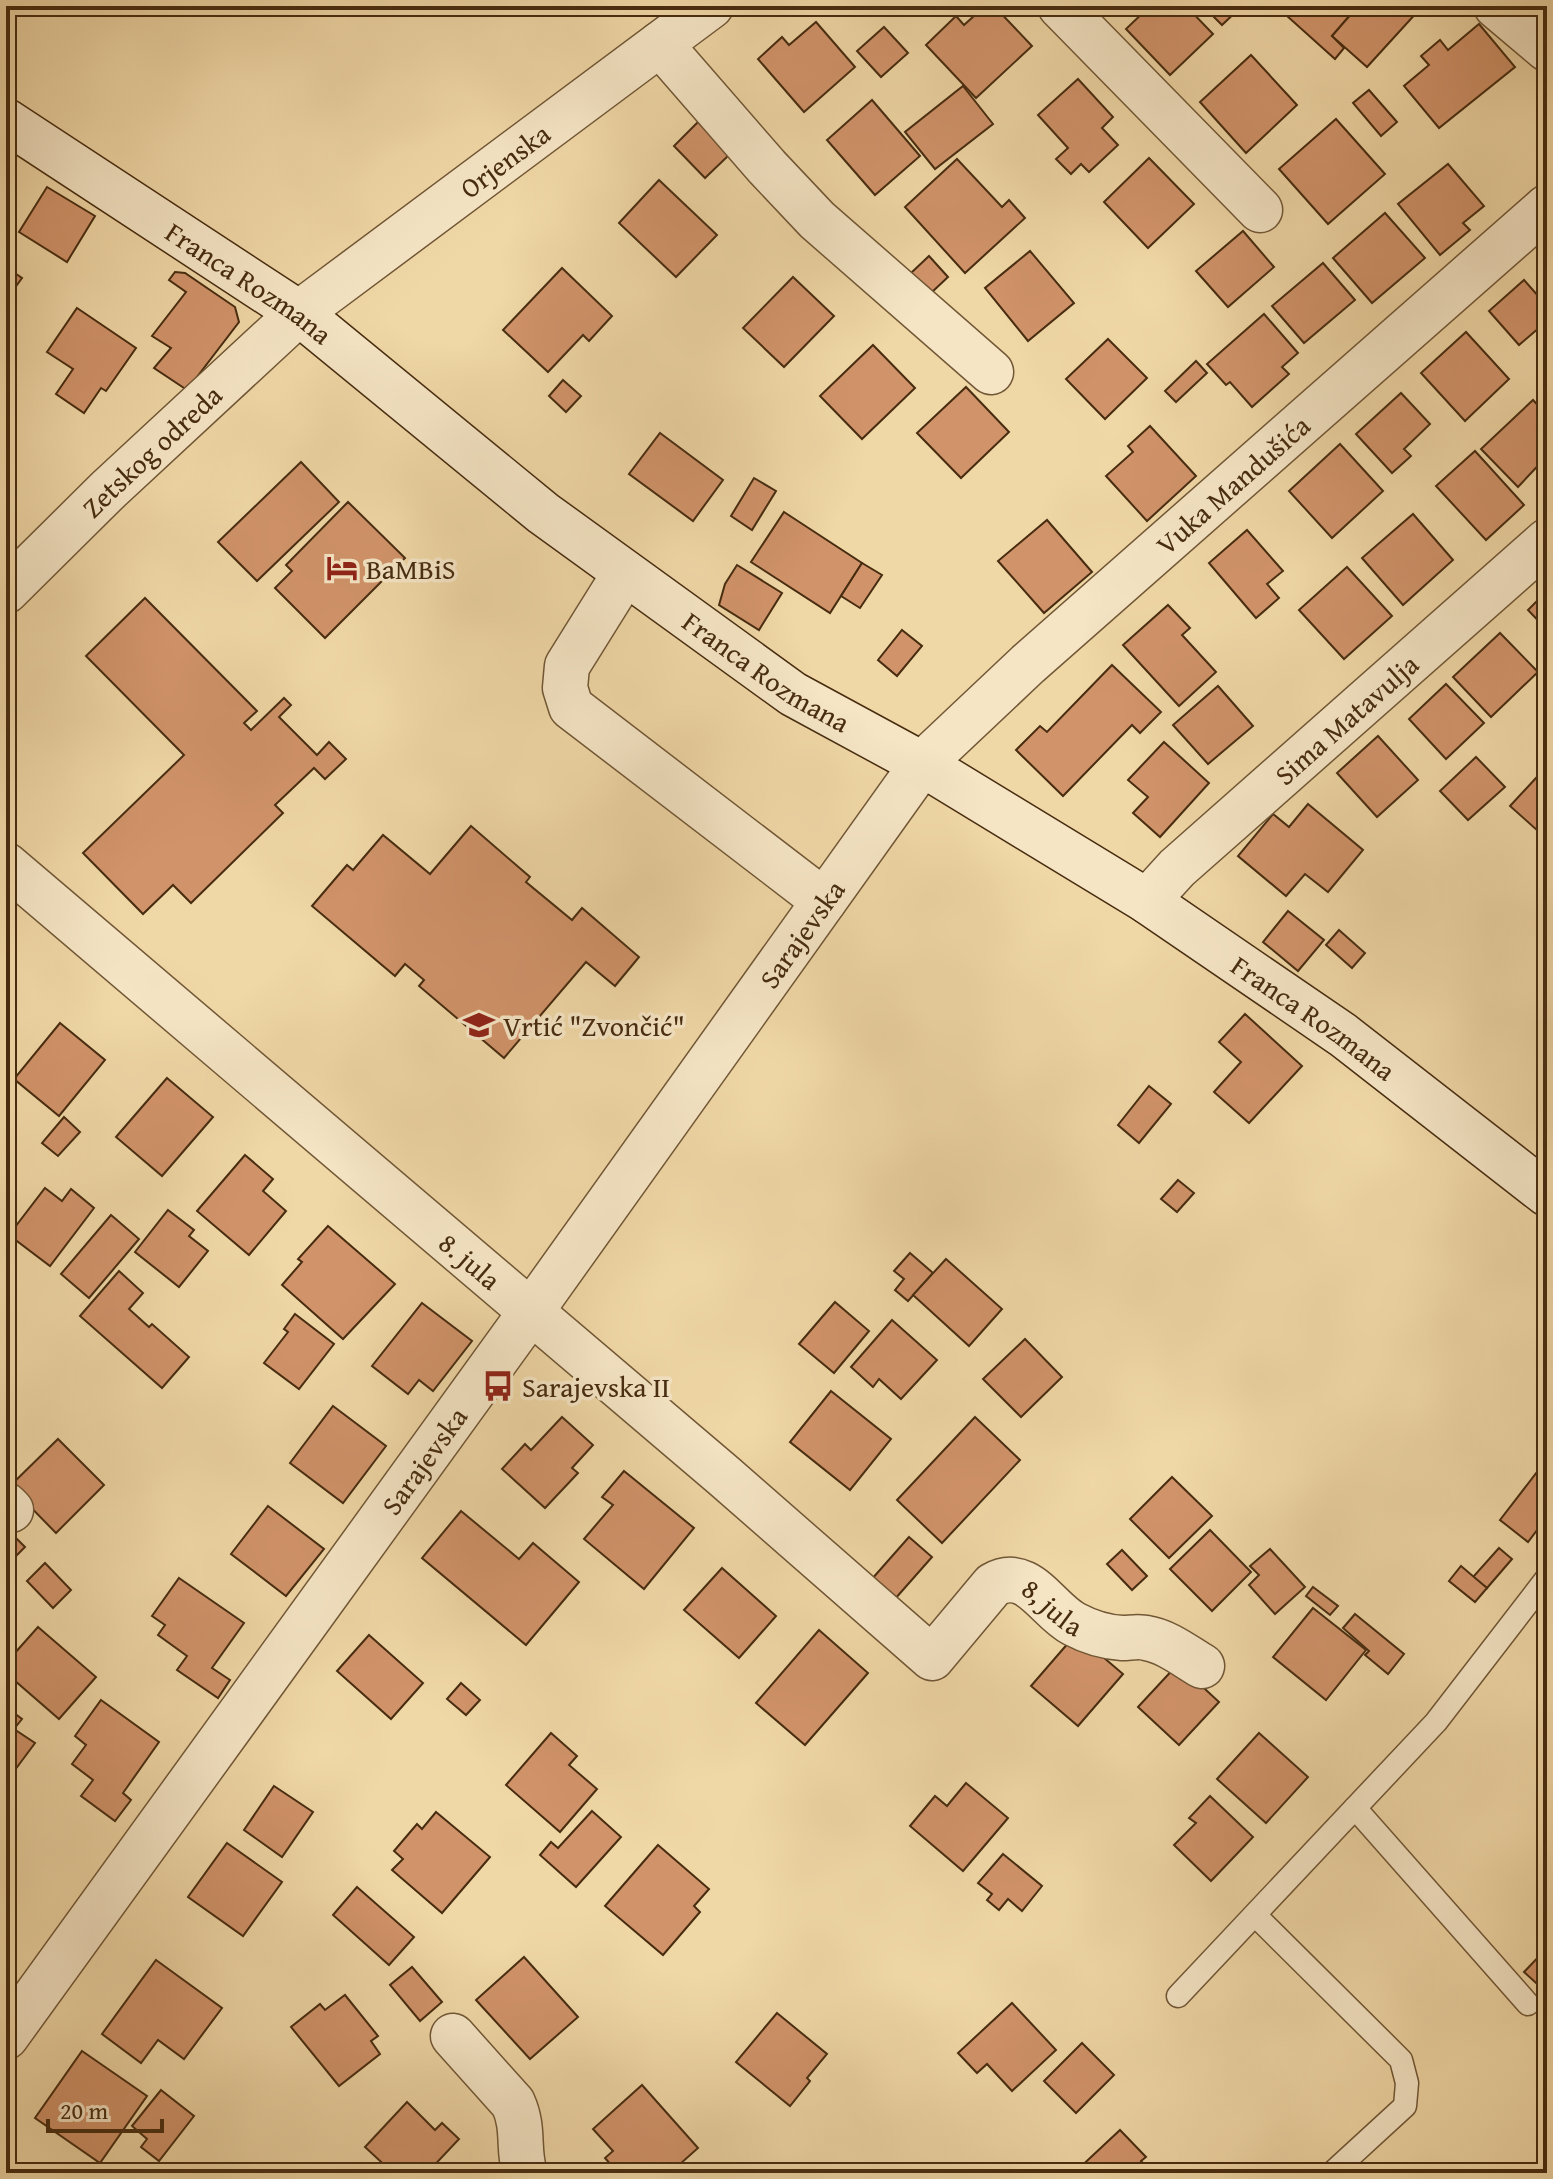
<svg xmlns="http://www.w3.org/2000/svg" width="1553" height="2179" font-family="'Gentium Book Plus',serif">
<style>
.building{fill:#d1936a;stroke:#472c10;stroke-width:2}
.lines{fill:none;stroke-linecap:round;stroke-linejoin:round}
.lane-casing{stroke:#715736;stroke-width:25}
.street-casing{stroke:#715736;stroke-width:47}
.secondary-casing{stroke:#472c10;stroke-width:47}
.lane{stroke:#f5e5c5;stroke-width:22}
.street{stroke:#f5e5c5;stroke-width:44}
.secondary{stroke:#f5e5c5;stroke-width:44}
.labels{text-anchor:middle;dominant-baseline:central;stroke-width:7;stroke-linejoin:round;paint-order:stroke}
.street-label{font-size:28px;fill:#472c10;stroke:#f5e5c5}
.poi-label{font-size:28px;fill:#472c10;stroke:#f5e5c5;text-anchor:start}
</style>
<rect width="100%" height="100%" fill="#f0d7a6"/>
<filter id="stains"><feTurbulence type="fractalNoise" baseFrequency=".0025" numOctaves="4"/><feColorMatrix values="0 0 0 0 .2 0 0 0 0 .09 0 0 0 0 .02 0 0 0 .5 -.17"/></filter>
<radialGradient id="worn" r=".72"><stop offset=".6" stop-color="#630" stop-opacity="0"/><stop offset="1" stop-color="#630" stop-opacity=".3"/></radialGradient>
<g class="building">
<polygon points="985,6 994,6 1032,46 976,98 926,45 956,16 964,25"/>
<polygon points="1150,6 1186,6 1213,34 1170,75 1126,29"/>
<polygon points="1203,6 1242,6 1222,25"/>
<polygon points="1296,6 1348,6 1346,8 1352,13 1332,36 1344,48 1335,59 1287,16"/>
<polygon points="1348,6 1415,6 1419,10 1367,67 1332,36 1352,13 1346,8"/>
<polygon points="816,22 855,67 804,112 758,59 782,37 789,45"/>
<polygon points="1479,24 1515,67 1439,128 1404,86 1429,65 1421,56 1440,40 1448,50"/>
<polygon points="884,27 908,53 881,77 857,51"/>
<polygon points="1251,55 1297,105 1246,153 1200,102"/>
<polygon points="1078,79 1113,117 1102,128 1118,145 1089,172 1081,164 1071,174 1056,159 1068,148 1038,115"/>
<polygon points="963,86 993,124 935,169 905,132"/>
<polygon points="1369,90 1397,122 1381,136 1353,103"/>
<polygon points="872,100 920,156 875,195 827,140"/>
<polygon points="1336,119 1385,174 1328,224 1279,169"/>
<polygon points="698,122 730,154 705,178 674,146"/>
<polygon points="1149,158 1194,204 1148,248 1104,202"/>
<polygon points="957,159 1002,207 1009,200 1025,218 965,273 905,207"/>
<polygon points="1448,164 1484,206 1463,223 1470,230 1440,255 1398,204"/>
<polygon points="659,180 717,235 676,277 619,223"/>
<polygon points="47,187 95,216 67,262 19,232"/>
<polygon points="1385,213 1425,258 1372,303 1333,258"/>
<polygon points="1243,231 1274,267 1228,307 1196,271"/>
<polygon points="1030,251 1074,303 1028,341 985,288"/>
<polygon points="929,256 948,277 931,293 911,273"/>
<polygon points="1323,263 1355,300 1304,343 1272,306"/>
<polygon points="6,267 22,278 6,300"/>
<polygon points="562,268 612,316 589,341 583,335 548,372 503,330"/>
<polygon points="175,272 185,273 235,307 239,322 187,390 154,368 171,348 152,336 186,292 169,280"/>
<polygon points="793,277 834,316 784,367 743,328"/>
<polygon points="1524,280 1547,306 1547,321 1519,345 1489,311"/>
<polygon points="77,308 136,348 106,391 101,388 84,413 56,394 73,369 47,352"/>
<polygon points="1264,314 1298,353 1282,367 1289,374 1252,407 1230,382 1226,385 1207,364"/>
<polygon points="1466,332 1509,379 1465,421 1421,373"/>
<polygon points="1108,339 1147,378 1105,419 1066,379"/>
<polygon points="873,345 915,388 862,439 820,396"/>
<polygon points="1196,361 1207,373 1176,402 1165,391"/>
<polygon points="563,380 581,396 566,412 549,396"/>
<polygon points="966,387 1009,432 961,478 917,433"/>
<polygon points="1401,393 1430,424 1404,449 1411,456 1392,473 1356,434"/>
<polygon points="1533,400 1547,415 1547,456 1518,487 1481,449"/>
<polygon points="1150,426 1196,476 1147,521 1106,476 1133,452 1128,446"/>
<polygon points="660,433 723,480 693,521 629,474"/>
<polygon points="1340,444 1383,491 1332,538 1289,491"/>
<polygon points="1475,451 1524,505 1486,540 1436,486"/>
<polygon points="301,462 339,502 257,581 218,542"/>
<polygon points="754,478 776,491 752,530 731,516"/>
<polygon points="348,502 405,558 325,638 275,588 292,571 286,565"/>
<polygon points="784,512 862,563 830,613 751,562"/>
<polygon points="1413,514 1453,560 1403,605 1362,558"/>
<polygon points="1047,520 1092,572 1044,613 998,561"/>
<polygon points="1247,530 1283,571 1267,584 1279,598 1256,618 1209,563"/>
<polygon points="862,563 882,575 860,608 841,596"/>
<polygon points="737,565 782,593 759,630 719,605 725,584"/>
<polygon points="1347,567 1392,616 1344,659 1299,610"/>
<polygon points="1547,591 1547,630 1528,610"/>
<polygon points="145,598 257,711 244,723 251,730 284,698 291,705 279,717 317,755 329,742 346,759 325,779 314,768 275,805 283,813 191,903 173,885 143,914 83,853 184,755 86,656"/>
<polygon points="1168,605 1190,628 1182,635 1216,672 1179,706 1123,645"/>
<polygon points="902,630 922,646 897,676 878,660"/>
<polygon points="1500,633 1538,672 1491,717 1453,677"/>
<polygon points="1112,665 1161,712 1140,733 1132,725 1063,796 1016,750 1040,726 1047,732"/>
<polygon points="1446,684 1484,723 1446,759 1409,719"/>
<polygon points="1218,686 1253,726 1208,764 1173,725"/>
<polygon points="1378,736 1418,780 1377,817 1337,773"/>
<polygon points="1164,742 1209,783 1160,837 1133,813 1148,797 1128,780"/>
<polygon points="1476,757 1505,787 1468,820 1440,791"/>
<polygon points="1536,778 1545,786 1547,784 1547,839 1510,806"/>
<polygon points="1308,804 1363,850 1328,892 1305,874 1286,896 1238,856 1273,814 1289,827"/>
<polygon points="471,826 530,877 526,882 572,920 582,908 639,957 615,986 586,962 504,1058 419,986 424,980 405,964 395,976 312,906 347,865 353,870 383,835 430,874"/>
<polygon points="1288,911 1324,940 1298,971 1263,942"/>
<polygon points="1339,930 1365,953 1352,968 1326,945"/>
<polygon points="1245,1014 1302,1066 1249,1123 1214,1092 1241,1062 1219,1042"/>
<polygon points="60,1023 105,1060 59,1116 14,1079"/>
<polygon points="167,1078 213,1117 162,1176 116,1137"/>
<polygon points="1149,1086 1171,1104 1139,1143 1118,1125"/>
<polygon points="64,1117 80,1132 58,1156 42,1143"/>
<polygon points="245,1155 273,1179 263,1191 286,1211 249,1255 197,1211"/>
<polygon points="1178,1180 1194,1193 1177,1212 1161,1199"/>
<polygon points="45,1188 62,1201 71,1189 94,1208 50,1266 9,1235"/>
<polygon points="168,1210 194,1230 189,1236 208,1251 179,1287 135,1252"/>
<polygon points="111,1215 139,1239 89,1298 61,1274"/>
<polygon points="328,1226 395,1284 343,1339 282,1285 302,1262 298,1259"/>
<polygon points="910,1253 933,1273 908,1301 895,1290 904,1279 894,1271"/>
<polygon points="946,1259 1002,1309 969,1346 913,1295"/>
<polygon points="119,1271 143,1293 129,1309 149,1327 152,1324 189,1357 162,1388 80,1316"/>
<polygon points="835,1302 869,1331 834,1373 799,1344"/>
<polygon points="422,1303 472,1341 433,1391 419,1380 408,1394 372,1366"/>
<polygon points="295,1314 334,1344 299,1389 264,1363 288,1332 284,1329"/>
<polygon points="892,1320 937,1360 901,1399 879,1379 873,1387 851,1367"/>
<polygon points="1025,1339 1062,1377 1021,1417 983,1379"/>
<polygon points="831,1391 891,1439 850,1490 790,1442"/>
<polygon points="333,1406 386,1446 343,1503 290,1463"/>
<polygon points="562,1417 593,1445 572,1468 578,1473 545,1508 502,1469 525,1444 531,1450"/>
<polygon points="975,1417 1020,1460 942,1543 897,1500"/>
<polygon points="58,1439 104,1485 56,1533 10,1486"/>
<polygon points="1547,1459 1547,1517 1528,1542 1500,1520"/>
<polygon points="624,1471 694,1528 644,1589 584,1539 613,1505 602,1497"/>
<polygon points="1172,1477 1212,1516 1169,1558 1130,1519"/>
<polygon points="268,1506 324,1549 286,1596 231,1554"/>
<polygon points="461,1511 519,1559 533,1543 579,1582 526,1645 422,1558"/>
<polygon points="6,1528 25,1547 6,1566"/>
<polygon points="1210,1530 1251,1572 1212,1611 1170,1569"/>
<polygon points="909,1537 932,1557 887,1608 864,1588"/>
<polygon points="1499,1548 1512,1559 1487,1588 1473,1577"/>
<polygon points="1270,1549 1305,1587 1275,1614 1249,1585 1259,1575 1250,1566"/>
<polygon points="1122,1550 1147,1576 1132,1590 1107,1564"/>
<polygon points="45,1563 71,1590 53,1608 27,1581"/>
<polygon points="1461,1566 1487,1588 1475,1602 1449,1581"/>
<polygon points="722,1568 776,1616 739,1658 684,1610"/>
<polygon points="179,1578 244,1623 212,1668 230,1680 218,1698 177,1670 187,1656 158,1635 165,1625 152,1616"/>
<polygon points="1313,1587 1338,1606 1330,1615 1306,1596"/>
<polygon points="1313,1608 1366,1650 1326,1700 1273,1657"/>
<polygon points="1355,1614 1404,1654 1388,1674 1365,1655 1369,1651 1343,1628"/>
<polygon points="38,1627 96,1677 59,1719 6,1673 6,1663"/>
<polygon points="819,1630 868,1673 805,1745 756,1703"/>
<polygon points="1076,1634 1123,1674 1078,1726 1031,1686"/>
<polygon points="369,1635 423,1683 391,1719 337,1671"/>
<polygon points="1178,1664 1219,1702 1179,1745 1138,1707"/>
<polygon points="461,1683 480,1700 466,1715 447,1699"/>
<polygon points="101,1700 159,1742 123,1793 131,1800 115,1821 81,1796 93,1780 72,1764 86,1745 75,1736"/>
<polygon points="6,1707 22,1719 14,1729 35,1743 12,1774 6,1770"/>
<polygon points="551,1733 577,1756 569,1765 597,1789 560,1832 506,1785"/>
<polygon points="1259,1733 1308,1777 1266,1823 1217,1779"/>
<polygon points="966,1783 1008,1818 963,1871 910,1826 935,1796 947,1806"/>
<polygon points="274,1786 313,1812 282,1857 244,1830"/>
<polygon points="1210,1796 1253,1837 1211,1881 1174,1845 1196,1823 1189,1818"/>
<polygon points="592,1811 621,1837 576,1887 540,1855 551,1842 558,1848"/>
<polygon points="436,1812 490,1857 442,1913 392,1870 403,1859 394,1851 417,1824 422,1829"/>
<polygon points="227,1843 282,1882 243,1936 188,1897"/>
<polygon points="658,1845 709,1889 694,1906 700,1912 663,1955 605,1906"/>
<polygon points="1003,1854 1042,1886 1022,1911 1008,1899 999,1910 987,1900 992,1894 978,1883"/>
<polygon points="357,1887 414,1937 389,1965 333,1915"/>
<polygon points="1547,1948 1547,1993 1524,1972"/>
<polygon points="524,1957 578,2017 530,2059 476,2000"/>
<polygon points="156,1960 222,2008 184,2059 158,2040 141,2063 102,2034"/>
<polygon points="412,1967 442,2002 420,2021 390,1985"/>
<polygon points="345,1995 378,2036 371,2041 380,2054 339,2086 291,2027 320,2004 325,2010"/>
<polygon points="1012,2003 1056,2050 1012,2091 987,2064 977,2073 958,2053"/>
<polygon points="777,2013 827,2054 807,2078 810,2081 790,2106 736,2062"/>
<polygon points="1082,2043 1114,2075 1076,2113 1044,2081"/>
<polygon points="82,2051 147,2096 100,2163 35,2118"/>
<polygon points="642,2085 698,2148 670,2173 618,2173 605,2158 613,2151 593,2129"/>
<polygon points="161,2090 194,2116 159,2161 141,2147 147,2139 132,2126"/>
<polygon points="407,2102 435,2130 442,2123 459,2139 427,2173 393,2173 365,2147"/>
<polygon points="1120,2130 1146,2157 1141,2161 1153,2173 1074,2173"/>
</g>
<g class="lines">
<defs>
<g id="lane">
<polyline points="1355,1808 1528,2004"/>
<polyline points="1255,1915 1401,2060 1407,2083 1405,2106 1332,2173"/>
<polyline points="1178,1996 1436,1722 1547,1578"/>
</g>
<g id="street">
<polyline points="1060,6 1260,210"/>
<polyline points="1496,6 1547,49"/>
<polyline points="660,44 767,167 817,220 991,372"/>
<polyline points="625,573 567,666 565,688 571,707 824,901"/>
<path id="s1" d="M6,591L108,490L299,313L711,6"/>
<path id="s2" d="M6,865L724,1476L932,1658L993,1585C1028,1565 1047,1610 1074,1624C1089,1632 1105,1637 1122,1638C1130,1638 1139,1636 1146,1638C1166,1641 1185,1656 1202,1666"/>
<path id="s3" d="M1147,901L1177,868L1547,541"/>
<polyline points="6,1505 11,1510"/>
<path d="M453,2036L513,2103C525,2129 517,2150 525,2173"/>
<path id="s4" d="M6,2037L530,1313L922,764L1028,664L1547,207"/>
</g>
<g id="secondary">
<path id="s5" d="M6,121L299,313L543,513L793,694L922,764L1147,901L1343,1035L1547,1194"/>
</g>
</defs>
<use href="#lane" class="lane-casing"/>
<use href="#street" class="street-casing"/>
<use href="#secondary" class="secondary-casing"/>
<use href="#lane" class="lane"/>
<use href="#street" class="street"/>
<use href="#secondary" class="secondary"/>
</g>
<defs>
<symbol id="hotel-bare" viewBox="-9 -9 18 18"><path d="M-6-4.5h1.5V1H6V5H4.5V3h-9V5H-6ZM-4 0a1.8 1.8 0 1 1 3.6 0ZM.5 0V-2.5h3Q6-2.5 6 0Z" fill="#8f2418" stroke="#f5e5c5" stroke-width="2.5" paint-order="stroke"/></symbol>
<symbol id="school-bare" viewBox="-9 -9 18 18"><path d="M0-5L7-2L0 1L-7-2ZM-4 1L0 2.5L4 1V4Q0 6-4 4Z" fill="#8f2418" stroke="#f5e5c5" stroke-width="2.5" paint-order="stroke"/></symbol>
<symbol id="bus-bare" viewBox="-9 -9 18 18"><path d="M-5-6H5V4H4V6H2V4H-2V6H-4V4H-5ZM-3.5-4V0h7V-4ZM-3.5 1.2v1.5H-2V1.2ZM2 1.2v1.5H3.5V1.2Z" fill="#8f2418" stroke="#f5e5c5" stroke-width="2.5" paint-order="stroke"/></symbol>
</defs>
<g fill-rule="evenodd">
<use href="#hotel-bare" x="320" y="546" width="44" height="44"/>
<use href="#school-bare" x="457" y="1003" width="44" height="44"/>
<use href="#bus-bare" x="476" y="1364" width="44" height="44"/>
</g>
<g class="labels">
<g class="street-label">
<text stroke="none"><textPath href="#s1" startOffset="660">Orjenska</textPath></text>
<text stroke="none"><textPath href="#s5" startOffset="292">Franca Rozmana</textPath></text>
<text stroke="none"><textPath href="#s1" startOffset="202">Zetskog odreda</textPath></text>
<text stroke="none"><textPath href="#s4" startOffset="1986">Vuka Mandušića</textPath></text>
<text stroke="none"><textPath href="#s5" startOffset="940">Franca Rozmana</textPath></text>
<text stroke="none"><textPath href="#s3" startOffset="270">Sima Matavulja</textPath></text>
<text stroke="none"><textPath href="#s4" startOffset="1360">Sarajevska</textPath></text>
<text stroke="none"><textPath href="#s5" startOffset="1588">Franca Rozmana</textPath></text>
<text stroke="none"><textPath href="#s2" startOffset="610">8. jula</textPath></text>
<text stroke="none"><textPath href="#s4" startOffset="712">Sarajevska</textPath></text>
<text stroke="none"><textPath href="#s2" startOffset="1384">8, jula</textPath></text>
</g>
<g class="poi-label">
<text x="366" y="568">BaMBiS</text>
<text x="503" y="1025">Vrtić "Zvončić"</text>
<text x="522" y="1386">Sarajevska II</text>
</g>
</g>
<rect width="1553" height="2179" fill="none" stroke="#f0d7a6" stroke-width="32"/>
<rect x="8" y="8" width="1537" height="2163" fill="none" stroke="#472c10" stroke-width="4"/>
<rect x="16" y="16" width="1521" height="2147" fill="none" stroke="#472c10" stroke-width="2"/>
<path d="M48 2119v12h114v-12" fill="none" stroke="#472c10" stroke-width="4"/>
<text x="60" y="2119" font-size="24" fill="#472c10" stroke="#f5e5c5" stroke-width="6" paint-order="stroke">20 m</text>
<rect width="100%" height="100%" filter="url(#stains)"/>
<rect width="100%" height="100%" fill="url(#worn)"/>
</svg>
